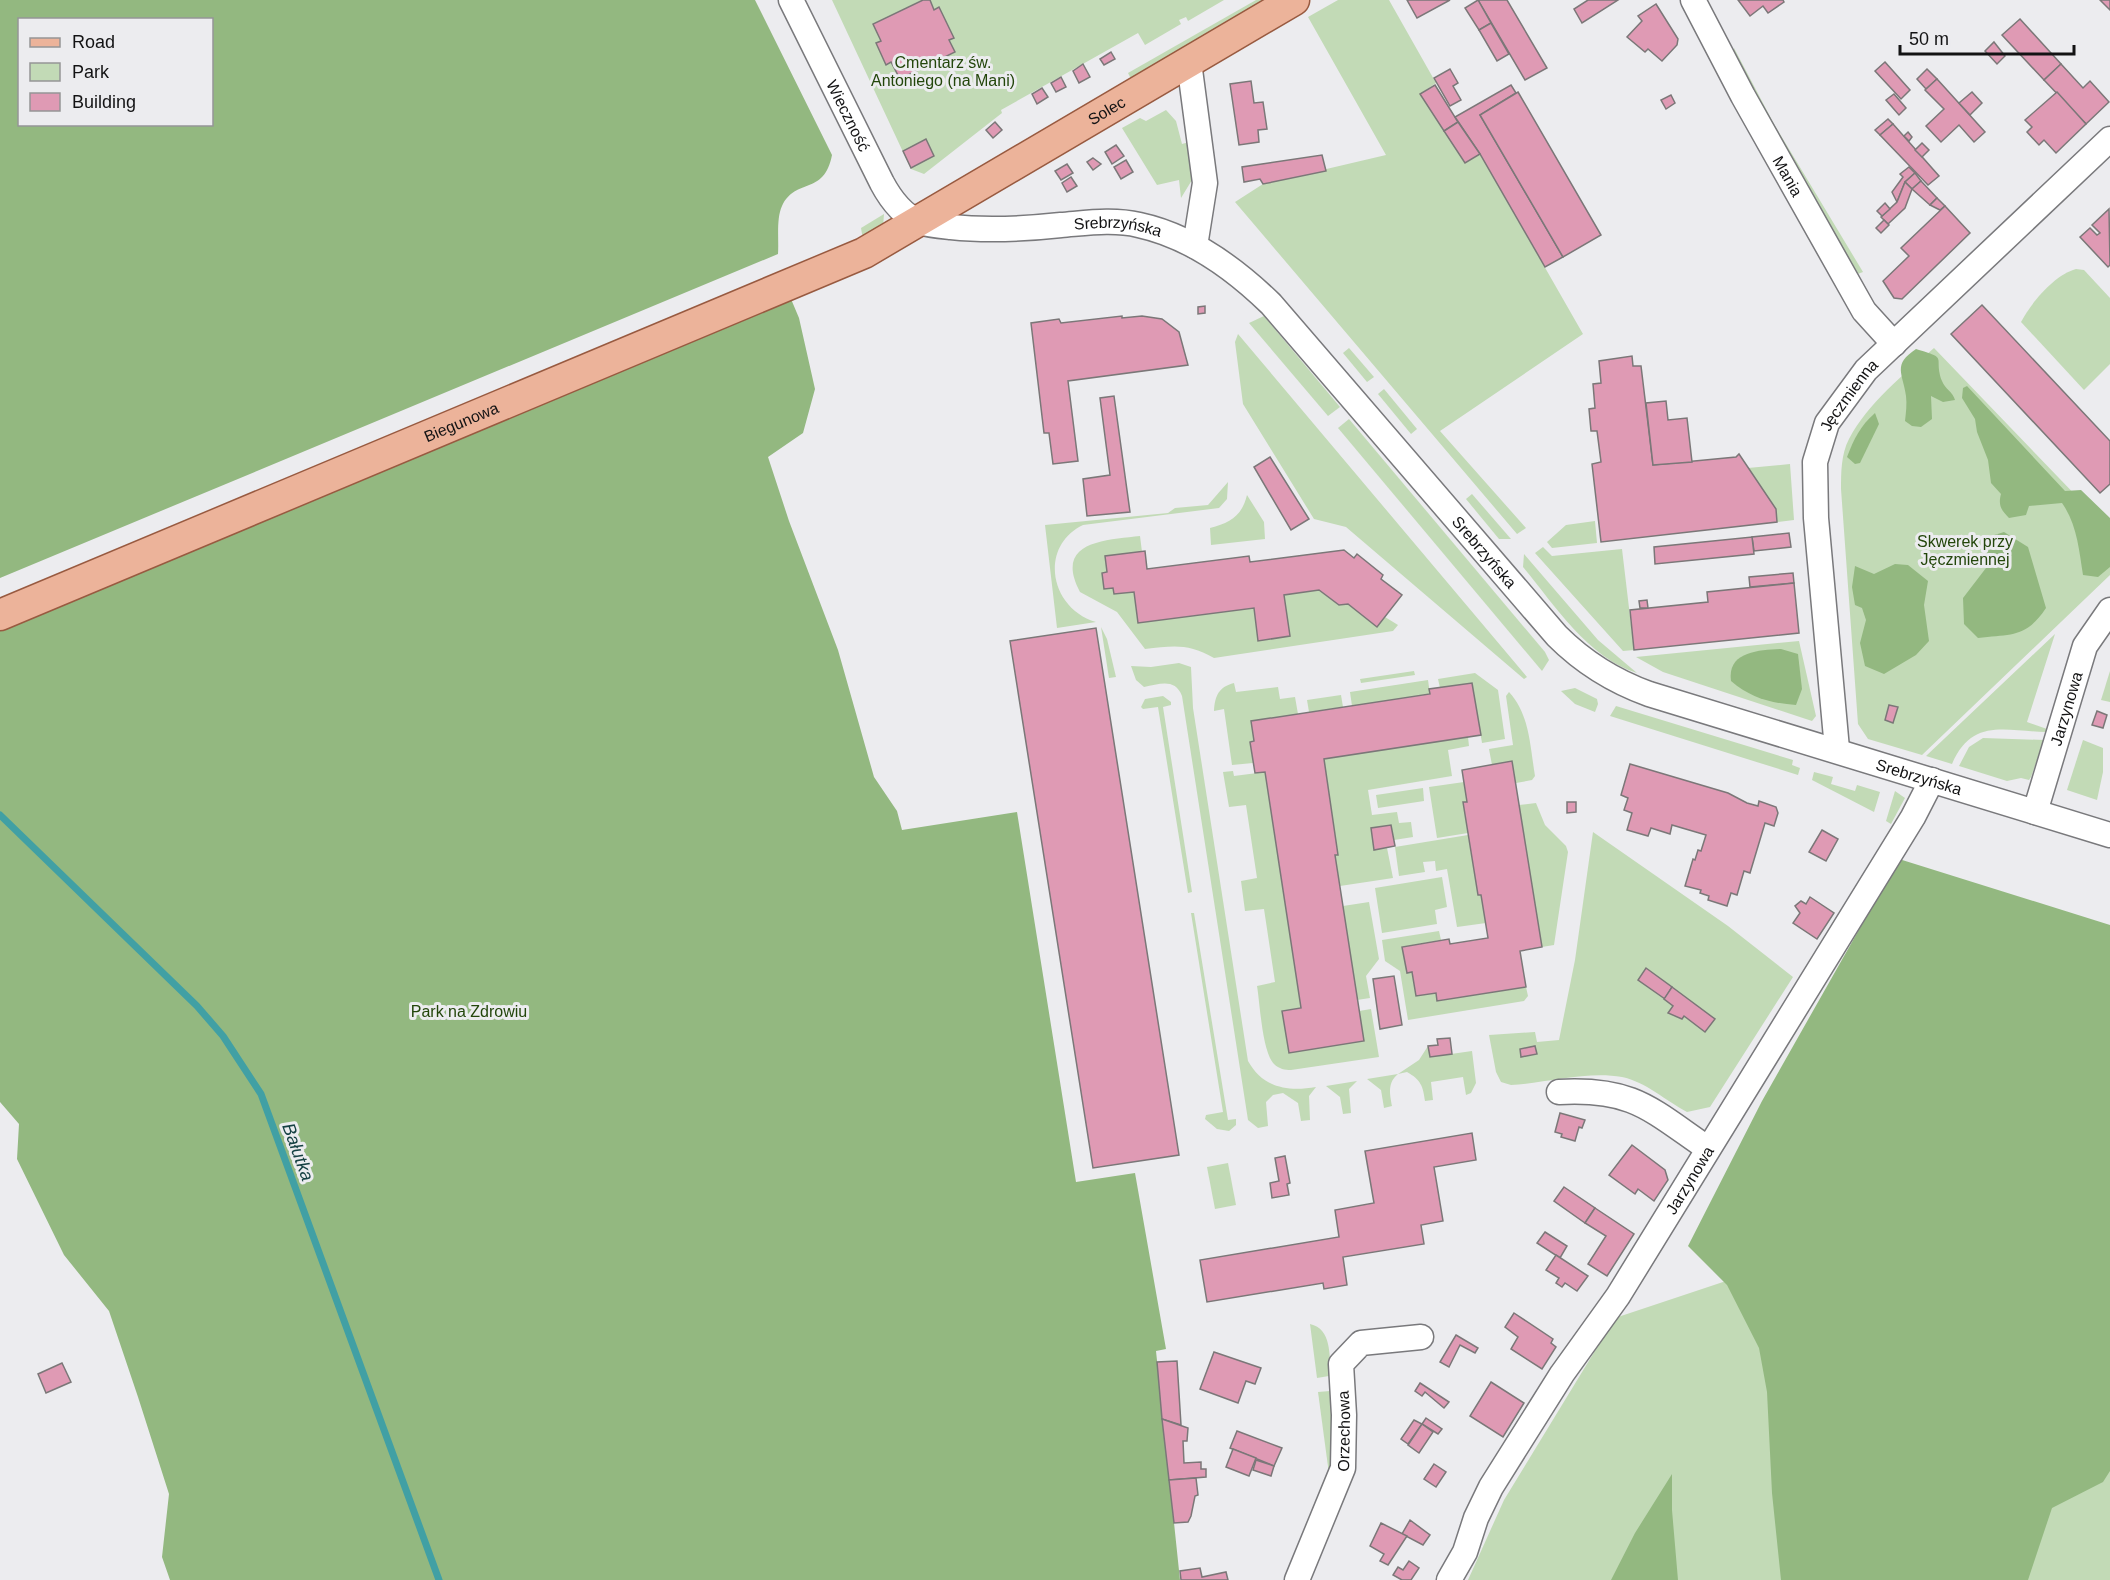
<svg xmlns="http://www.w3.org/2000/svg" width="2110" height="1580" font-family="Arial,sans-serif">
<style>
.green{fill:#c2dab6}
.forest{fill:#93b880;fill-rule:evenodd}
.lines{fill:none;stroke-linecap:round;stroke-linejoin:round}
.stream{stroke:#41a0a4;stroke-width:7}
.building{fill:#df9ab4;stroke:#7b7778;stroke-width:1.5}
.minor-casing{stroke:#79797c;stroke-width:27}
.major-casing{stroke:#985a40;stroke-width:33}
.minor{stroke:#fff;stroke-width:24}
.major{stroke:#ecb39a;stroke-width:30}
.labels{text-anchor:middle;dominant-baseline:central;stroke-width:6;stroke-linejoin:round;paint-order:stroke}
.park-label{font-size:16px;fill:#23460b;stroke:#ececef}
.street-label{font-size:16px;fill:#131314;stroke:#ececef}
.water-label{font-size:18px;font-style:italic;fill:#164143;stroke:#ececef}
</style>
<rect width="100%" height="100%" fill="#ececef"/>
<g class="green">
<polygon points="832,0 1224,0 1188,21 1186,17 1179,20 1181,24 1145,45 1138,33 1001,110 1002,113 924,174 911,169"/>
<polygon points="1256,0 1269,0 1131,79 1128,73"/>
<polygon points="1338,0 1389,0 1436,83 1420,94 1463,160 1480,154 1583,334 1440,431 1526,528 1517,534 1235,202 1263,184 1386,155 1308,17"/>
<polygon points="1734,48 1774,124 1863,272 1855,275 1733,53"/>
<polygon points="1166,110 1176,121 1182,144 1189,142 1192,180 1181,198 1179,180 1157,185 1122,128 1140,118 1146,121"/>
<polygon points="884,214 883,227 863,240 861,228"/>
<path d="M2076,269L2084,270L2110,298V364L2084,390L2021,322C2031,303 2054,275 2076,269Z"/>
<polygon points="1264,316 1340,407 1328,416 1249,323"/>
<polygon points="1238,334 1527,677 1524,679 1346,527 1314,519 1243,404 1235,342"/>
<polygon points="1349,348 1374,377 1367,382 1343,353"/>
<path d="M1934,348L2110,531V575L1922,755L1868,739L1858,724L1841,489C1841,473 1841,454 1849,439C1868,403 1904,374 1934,348Z"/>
<polygon points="1384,389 1417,429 1411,434 1378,394"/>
<polygon points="1349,419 1545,652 1549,660 1542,671 1338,428"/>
<polygon points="1790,464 1794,520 1777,522 1776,509 1748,468"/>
<path d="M1228,482L1227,499L1219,508L1083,525C1039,546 1049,608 1096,622L1057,628L1045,525L1168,513L1175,508L1208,505Z"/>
<polygon points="1472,494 1511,539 1499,539 1466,499"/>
<path d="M1247,495L1264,522L1265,539L1211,545L1210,528C1230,523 1242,516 1247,495Z"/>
<polygon points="1595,521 1597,543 1552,548 1547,542 1566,525"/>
<path d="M1140,536L1142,552L1105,557L1107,572L1102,574L1104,589L1113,588L1114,594L1134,592L1138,623L1254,608L1258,641L1289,636L1284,595L1319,590L1339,605L1348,604L1377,627L1385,617L1398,625L1393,631L1214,658C1188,643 1173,646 1145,649L1117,612L1080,592C1053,541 1106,540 1140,536Z"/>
<polygon points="1543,547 1552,556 1622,549 1634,650 1623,651 1535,553"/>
<path d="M1524,554L1598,640L1637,673C1588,658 1554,604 1523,567Z"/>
<polygon points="1101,627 1107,639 1116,677 1109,678"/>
<path d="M2055,634L2027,722L2047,729L2046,732C2004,731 1972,718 1952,764L1926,756Z"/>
<polygon points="1799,641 1816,716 1812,721 1663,672 1636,657"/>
<path d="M1179,663L1191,667L1193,708L1248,1061C1263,1088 1288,1092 1316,1087L1309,1096L1310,1120L1301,1121L1298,1103L1283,1093L1273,1095L1266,1102L1268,1126L1258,1128L1248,1120L1182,696C1175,678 1160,684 1144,687L1136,680L1131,666L1151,667Z"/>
<polygon points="1414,671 1415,675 1361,683 1360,679"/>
<polygon points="2110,671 2110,702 2101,700"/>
<polygon points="1475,673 1498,690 1505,739 1482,743 1472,683 1440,688 1438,679"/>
<polygon points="1428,680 1430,694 1352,706 1350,692"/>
<path d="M1234,683L1236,692L1278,687L1280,699L1295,697L1298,714L1250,742L1253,763L1232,765L1224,709L1214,711C1215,695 1219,687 1234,683Z"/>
<polygon points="1575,688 1597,699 1598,704 1595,712 1575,704 1561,691"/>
<path d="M1509,692C1530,715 1530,746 1535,776L1532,780L1516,783L1512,762L1492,765L1489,749L1513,745L1506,696Z"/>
<polygon points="1341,695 1343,707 1309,712 1307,700"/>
<polygon points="1163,696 1171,702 1171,705 1163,707 1192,892 1188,893 1158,707 1143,709 1141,707 1145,699"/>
<polygon points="1616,706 1793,760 1792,765 1800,768 1798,775 1610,716"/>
<polygon points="1468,737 1469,746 1448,750 1452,776 1368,790 1372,815 1397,812 1399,823 1411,822 1413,837 1394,840 1391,825 1371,828 1374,849 1387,848 1393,878 1340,886 1335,855 1338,854 1324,759"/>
<polygon points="1983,738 2044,740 2031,777 2029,780 2021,778 2007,781 1959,766 1969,747"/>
<polygon points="2083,740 2103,748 2103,772 2097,800 2067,790"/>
<path d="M1233,771L1234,776L1265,772L1301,1008L1282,1011L1289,1052L1363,1041L1359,1011L1371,1009L1379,1057L1291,1070C1285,1070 1279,1069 1274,1064C1262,1052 1260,1003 1257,986L1275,982L1264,909L1245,911L1241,881L1257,878L1246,805L1229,807L1223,772Z"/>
<polygon points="1814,772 1833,777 1831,784 1855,791 1857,785 1880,792 1874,812 1812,780"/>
<polygon points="1464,782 1467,802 1463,803 1468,833 1437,838 1429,787"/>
<polygon points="1423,788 1424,801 1378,808 1376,795"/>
<polygon points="1895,791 1905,798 1891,824 1886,821"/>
<polygon points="1536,803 1545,825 1566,846 1568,852 1554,945 1542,947 1519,805"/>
<path d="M1593,832L1728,926L1793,977L1710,1107L1687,1112C1666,1101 1646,1082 1622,1077C1586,1071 1547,1083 1511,1085L1501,1082L1496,1072L1489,1035L1535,1032L1537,1042L1559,1040L1575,960Z"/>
<polygon points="1468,835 1478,895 1481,895 1486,923 1457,927 1447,869 1436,871 1435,861 1423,862 1425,872 1399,876 1395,847"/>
<polygon points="1442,877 1447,907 1435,910 1437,924 1382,933 1375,888"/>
<polygon points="1369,902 1379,959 1366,976 1370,998 1357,1000 1343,906"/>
<polygon points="1191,913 1194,913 1228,1120 1236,1119 1236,1125 1229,1131 1217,1129 1205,1119 1206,1115 1223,1112"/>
<polygon points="2110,925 2110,1580 1468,1580 1504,1500 1615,1318 1732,1279"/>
<polygon points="1439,931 1441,940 1402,947 1407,973 1412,972 1416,996 1436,993 1438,1001 1526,987 1528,996 1524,1001 1408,1020 1400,971 1385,961 1382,940"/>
<path d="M1428,1046L1430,1057L1472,1051L1476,1083L1471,1093L1466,1095L1463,1077L1431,1082L1433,1100L1425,1101C1423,1086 1421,1080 1407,1072L1398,1074L1419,1060Z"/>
<path d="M1398,1074C1387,1083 1390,1094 1392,1106L1384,1108L1381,1090L1367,1079Z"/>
<polygon points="1357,1081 1349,1089 1351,1113 1343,1114 1340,1097 1326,1086"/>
<polygon points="1228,1163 1236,1205 1215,1209 1207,1167"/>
<path d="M1310,1324C1332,1329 1329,1355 1331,1373L1329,1376L1317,1378Z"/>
<polygon points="1330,1391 1333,1393 1339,1459 1329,1474 1318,1392"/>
</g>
<g class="forest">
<path d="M0,0H755L832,155C824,196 796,177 782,206C776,219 779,240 778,254L0,578ZM20,20H212V124H20Z"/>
<polygon points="791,299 799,318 815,389 803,433 768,457 789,521 838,650 874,777 897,811 902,830 1017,812 1076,1182 1135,1173 1166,1349 1156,1351 1180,1580 170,1580 162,1557 169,1494 138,1397 109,1311 64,1255 17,1159 19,1124 0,1102 0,629"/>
<path d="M1916,349C1950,359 1933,356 1942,381C1945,389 1953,392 1955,400L1943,402L1931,396L1932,419L1921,427L1912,426L1905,421C1906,412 1907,404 1906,396C1903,373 1892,365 1916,349Z"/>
<path d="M1967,386L2065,491L2081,490L2110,518V567L2098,577L2083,575C2079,550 2077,524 2062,503L2029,506L2026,515L2009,518C2001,510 1998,505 2001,494L1991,483L1988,460L1977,432L1975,419L1962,398L1963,388Z"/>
<path d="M1875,413L1879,424L1860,463L1855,464L1847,457C1854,439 1860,426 1875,413Z"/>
<path d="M2004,532L2028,547L2046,608C2026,638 2012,634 1978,638L1964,624L1963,598L1986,568L1988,537Z"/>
<polygon points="1895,564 1908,565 1928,581 1924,605 1929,641 1916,655 1884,674 1865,666 1860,643 1866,620 1862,608 1855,605 1852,587 1855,566 1874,574"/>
<path d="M1781,649L1798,654L1802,689L1796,705C1770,703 1751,698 1731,681C1727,652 1758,650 1781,649Z"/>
<polygon points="1899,859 2110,925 2110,1471 2103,1482 2052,1508 2028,1580 1781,1580 1772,1493 1767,1392 1759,1348 1727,1285 1688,1246 1762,1101"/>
<polygon points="1672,1474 1672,1510 1678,1580 1611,1580 1635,1533"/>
</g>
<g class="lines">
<polyline class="stream" points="0,815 197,1006 223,1036 261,1094 439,1580"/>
</g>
<g class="building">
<polygon points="923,0 930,0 934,10 939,7 954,38 949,40 955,52 900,79 891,62 886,65 876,43 881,41 873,24"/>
<polygon points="1407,0 1450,0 1417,18"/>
<polygon points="1478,0 1507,0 1547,68 1525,80"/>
<polygon points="1478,0 1491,23 1479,30 1465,8"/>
<polygon points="1588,0 1618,0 1582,23 1574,9"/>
<polygon points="1738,0 1783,0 1784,2 1768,13 1763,6 1750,16"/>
<polygon points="2100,0 2110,0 2110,10"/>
<polygon points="1656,4 1678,39 1677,45 1662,61 1648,49 1645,52 1627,37 1642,21 1638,16"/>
<polygon points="2020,19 2061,64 2044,80 2002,35"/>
<polygon points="1491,23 1509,54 1497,61 1479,30"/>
<polygon points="1994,42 2005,56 1997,64 1985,51"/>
<polygon points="1111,52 1115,59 1104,65 1100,59"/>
<polygon points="1885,62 1910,90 1901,99 1875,71"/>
<polygon points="1083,64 1090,77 1079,83 1073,71"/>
<polygon points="2061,64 2083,88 2090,81 2109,102 2086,124 2044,80"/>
<polygon points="1450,69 1458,83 1453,86 1461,100 1450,106 1434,78"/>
<polygon points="1927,69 1937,79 1926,89 1917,79"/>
<polygon points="1061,77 1066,87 1056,92 1051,83"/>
<polygon points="1937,79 1985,132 1974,142 1959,125 1941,142 1926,126 1944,109 1925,90"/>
<polygon points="1251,81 1254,103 1263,102 1267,129 1258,130 1259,142 1239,145 1230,84"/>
<polygon points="1435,85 1458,122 1444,131 1420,94"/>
<polygon points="1511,85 1516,93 1480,115 1563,257 1545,267 1480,154 1455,117"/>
<polygon points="1042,88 1048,97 1037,104 1032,94"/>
<polygon points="1518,92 1601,235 1563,257 1480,115"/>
<polygon points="1972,92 1982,103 1970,115 1959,103"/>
<polygon points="2057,92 2086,124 2056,153 2044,140 2039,145 2027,132 2032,127 2025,120"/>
<polygon points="1894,94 1906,108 1899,115 1886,100"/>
<polygon points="1671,95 1675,103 1666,109 1661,100"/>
<polygon points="1888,119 1893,124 1880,135 1875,130"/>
<polygon points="995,122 1002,130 993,138 986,130"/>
<polygon points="1458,122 1480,154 1465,163 1444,131"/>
<polygon points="1893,124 1939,176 1928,185 1880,135"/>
<polygon points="1908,132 1912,137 1909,141 1904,136"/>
<polygon points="926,139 934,156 911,168 903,151"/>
<polygon points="1922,143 1929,150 1922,157 1915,150"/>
<polygon points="1116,145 1124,156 1112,164 1105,152"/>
<polygon points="1322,155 1326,171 1263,184 1260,179 1244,182 1242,167"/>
<polygon points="1093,158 1101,164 1093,170 1087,162"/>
<polygon points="1126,160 1133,172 1121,179 1114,167"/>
<polygon points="1067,164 1073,173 1061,180 1055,171"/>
<polygon points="1909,167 1915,173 1905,182 1897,202 1892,192 1903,177 1900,174"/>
<polygon points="1915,173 1921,181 1912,189 1905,182"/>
<polygon points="1071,177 1077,186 1067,192 1062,183"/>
<polygon points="1921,181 1937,198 1930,205 1912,189"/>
<polygon points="1905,182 1912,189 1905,208 1888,224 1881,217 1897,202"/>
<polygon points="1937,198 1945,206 1940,210 1930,205"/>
<polygon points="1885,203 1890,209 1882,216 1877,211"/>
<polygon points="1945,206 1970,233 1902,299 1894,298 1883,281 1909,256 1901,248"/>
<polygon points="2109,209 2110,265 2108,267 2080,237 2090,228 2097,235 2100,233 2092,225"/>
<polygon points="1884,220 1889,225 1881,233 1876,228"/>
<polygon points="1982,305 2110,441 2110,484 2100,493 1951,334"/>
<polygon points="1205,306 1205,313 1198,314 1198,307"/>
<polygon points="1122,316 1122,318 1142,316 1162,319 1179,332 1188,365 1068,381 1078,461 1053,464 1049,433 1044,433 1031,323 1059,319 1061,323"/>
<polygon points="1632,356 1633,366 1641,366 1653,465 1736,457 1739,454 1776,509 1777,522 1601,542 1592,464 1601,462 1597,431 1591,431 1589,409 1595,408 1593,384 1601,383 1599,361"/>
<polygon points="1114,396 1130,512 1087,516 1083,479 1110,475 1100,398"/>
<polygon points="1666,401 1668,420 1687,418 1692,462 1653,465 1646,403"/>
<polygon points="1270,457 1309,519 1291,530 1254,467"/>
<polygon points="1789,533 1791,547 1754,551 1752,537"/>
<polygon points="1752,537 1754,554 1655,564 1654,547"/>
<polygon points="1344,550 1354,558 1357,554 1383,575 1381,579 1402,595 1377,627 1348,604 1339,605 1319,590 1284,595 1290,636 1258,641 1254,608 1138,623 1134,592 1114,594 1113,588 1104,589 1102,573 1107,572 1105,556 1145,551 1147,569 1249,556 1250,562"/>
<polygon points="1793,573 1794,583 1750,587 1749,577"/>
<polygon points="1794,583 1799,633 1634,650 1630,610 1708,602 1707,592"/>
<polygon points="1647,600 1648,608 1640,608 1639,601"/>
<polygon points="1096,628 1179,1155 1093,1168 1010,641"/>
<polygon points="1472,683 1481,735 1324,759 1338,855 1335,855 1364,1041 1289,1053 1282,1011 1301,1008 1265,772 1255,773 1250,742 1254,741 1251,721 1430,694 1429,689"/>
<polygon points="1889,705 1898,707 1893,723 1885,720"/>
<polygon points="2097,711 2107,715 2103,728 2092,725"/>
<polygon points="1512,761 1542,947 1520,951 1526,987 1437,1001 1436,993 1416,996 1412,972 1407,973 1402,947 1449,939 1450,944 1488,938 1481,895 1478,895 1463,802 1467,802 1462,770"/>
<polygon points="1630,764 1728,793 1747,803 1758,806 1759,801 1776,807 1778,813 1774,826 1765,823 1750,873 1744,871 1737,895 1731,893 1727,906 1708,900 1709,896 1700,893 1701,890 1685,886 1693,859 1695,860 1698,850 1701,851 1706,835 1672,825 1670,834 1651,828 1648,836 1627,830 1632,813 1624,810 1628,798 1621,795"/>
<polygon points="1567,802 1576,802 1576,812 1567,813"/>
<polygon points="1391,825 1395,846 1374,850 1371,828"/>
<polygon points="1822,830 1838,839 1826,861 1809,852"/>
<polygon points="1810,897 1834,913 1817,939 1793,923 1800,913 1795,906 1801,901 1806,904"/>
<polygon points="1646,968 1672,987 1665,999 1638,980"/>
<polygon points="1394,976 1402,1025 1380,1029 1373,979"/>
<polygon points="1672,987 1715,1019 1705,1032 1684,1016 1682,1019 1668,1013 1673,1006 1664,999"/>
<polygon points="1450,1038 1452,1054 1430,1057 1428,1046 1438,1045 1437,1039"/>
<polygon points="1535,1046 1537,1054 1521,1057 1520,1049"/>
<polygon points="1560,1113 1585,1120 1582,1128 1579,1127 1575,1141 1561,1137 1562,1134 1555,1132"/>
<polygon points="1472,1133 1476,1160 1434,1167 1443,1221 1421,1225 1424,1244 1343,1257 1347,1285 1324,1289 1323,1283 1207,1302 1200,1260 1339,1237 1335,1210 1374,1203 1365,1151"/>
<polygon points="1632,1145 1665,1170 1668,1180 1654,1201 1638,1189 1635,1194 1609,1175"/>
<polygon points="1285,1156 1290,1183 1287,1184 1289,1195 1272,1198 1270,1183 1279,1181 1275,1158"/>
<polygon points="1564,1187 1595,1208 1585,1223 1554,1201"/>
<polygon points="1595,1208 1634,1234 1607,1276 1588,1264 1606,1236 1585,1223"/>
<polygon points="1545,1232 1567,1246 1560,1258 1537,1243"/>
<polygon points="1556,1255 1588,1276 1577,1291 1565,1283 1562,1287 1556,1283 1559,1278 1546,1270"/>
<polygon points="1514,1313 1553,1339 1551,1343 1556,1347 1542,1369 1511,1349 1518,1337 1505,1327"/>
<polygon points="1456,1335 1478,1348 1475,1353 1460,1345 1449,1367 1440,1362"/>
<polygon points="1214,1352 1261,1368 1255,1384 1246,1381 1238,1403 1200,1389"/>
<polygon points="1177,1361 1181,1425 1162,1419 1157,1362"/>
<polygon points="62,1363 71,1382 46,1393 38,1374"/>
<polygon points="1491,1382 1524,1403 1503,1437 1470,1416"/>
<polygon points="1420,1383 1449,1402 1444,1408 1425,1392 1422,1396 1415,1391"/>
<polygon points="1426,1418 1442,1429 1438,1434 1422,1424"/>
<polygon points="1162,1419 1188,1428 1187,1441 1183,1441 1184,1463 1201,1462 1201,1469 1206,1469 1206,1477 1169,1480"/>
<polygon points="1414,1420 1422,1424 1408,1444 1401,1439"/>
<polygon points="1422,1424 1433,1432 1419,1453 1408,1445"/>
<polygon points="1237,1431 1282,1448 1274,1466 1230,1448"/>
<polygon points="1233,1449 1256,1458 1249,1476 1226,1467"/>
<polygon points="1256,1460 1274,1466 1271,1476 1253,1470"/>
<polygon points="1434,1464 1446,1472 1436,1487 1424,1479"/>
<polygon points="1196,1478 1198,1495 1195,1496 1191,1516 1188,1522 1174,1523 1169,1480"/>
<polygon points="1410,1520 1430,1535 1423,1545 1402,1534"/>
<polygon points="1381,1523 1407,1536 1388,1565 1380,1561 1384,1554 1370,1546"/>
<polygon points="1409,1561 1419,1568 1411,1580 1402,1580 1393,1575 1398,1567 1403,1570"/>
<polygon points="1200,1568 1202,1577 1226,1572 1228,1580 1181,1580 1180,1571"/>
</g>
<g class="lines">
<defs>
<g id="minor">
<path id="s1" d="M791,0L882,183C890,198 903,215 919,222C929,225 941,226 951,227C988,231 1024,229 1061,225C1087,223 1113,219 1139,225C1190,236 1234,268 1271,304L1557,636C1584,663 1613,681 1649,694L2110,835"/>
<path id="s2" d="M1693,0L1743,96L1864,311L1894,344"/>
<polyline points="1189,62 1205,183 1195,246"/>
<path id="s3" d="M1837,749L1816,518L1815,462L1827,423L1866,370L2110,139"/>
<path id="s4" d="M2035,812L2085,646L2110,610"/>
<path d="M1559,1092C1633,1088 1650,1109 1707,1148"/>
<path id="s5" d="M1297,1580L1343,1468L1344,1415L1341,1364L1361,1343L1421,1337"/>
<path id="s6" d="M1449,1580L1465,1552L1476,1518L1491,1487L1562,1374L1618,1296L1913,817L1932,780"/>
</g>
<g id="major">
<path id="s7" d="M0,615L864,253L1294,0"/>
</g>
</defs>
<use href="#minor" class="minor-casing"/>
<use href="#major" class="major-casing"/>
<use href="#minor" class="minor"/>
<use href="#major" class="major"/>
</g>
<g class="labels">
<g class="park-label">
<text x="943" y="62">Cmentarz św.<tspan x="943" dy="18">Antoniego (na Mani)</tspan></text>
<text x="1965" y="541">Skwerek przy<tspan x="1965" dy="18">Jęczmiennej</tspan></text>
<text x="469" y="1011">Park na Zdrowiu</text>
</g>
<g class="street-label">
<text stroke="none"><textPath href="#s7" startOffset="1218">Solec</textPath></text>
<text stroke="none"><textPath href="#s1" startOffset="129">Wieczność</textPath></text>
<text stroke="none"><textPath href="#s2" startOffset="200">Mania</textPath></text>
<text stroke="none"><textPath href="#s1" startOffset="459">Srebrzyńska</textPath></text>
<text stroke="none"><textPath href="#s3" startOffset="364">Jęczmienna</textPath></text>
<text stroke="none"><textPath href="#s7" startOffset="500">Biegunowa</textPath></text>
<text stroke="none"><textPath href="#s1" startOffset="963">Srebrzyńska</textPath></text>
<text stroke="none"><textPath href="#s4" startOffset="108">Jarzynowa</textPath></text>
<text stroke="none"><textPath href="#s1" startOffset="1466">Srebrzyńska</textPath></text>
<text stroke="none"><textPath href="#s6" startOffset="468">Jarzynowa</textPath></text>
<text stroke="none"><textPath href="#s5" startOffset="158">Orzechowa</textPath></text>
</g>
<g class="water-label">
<text transform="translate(298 1152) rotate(70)">Bałutka</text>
</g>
</g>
<rect x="18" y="18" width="195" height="108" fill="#ececef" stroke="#959597" stroke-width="1.5"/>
<rect x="30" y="38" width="30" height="9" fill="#ecb39a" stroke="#959597" stroke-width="1.5"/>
<text x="72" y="48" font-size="18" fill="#131314">Road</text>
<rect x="30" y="63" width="30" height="18" fill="#c2dab6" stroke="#959597" stroke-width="1.5"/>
<text x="72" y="78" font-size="18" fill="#131314">Park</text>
<rect x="30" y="93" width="30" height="18" fill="#df9ab4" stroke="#959597" stroke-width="1.5"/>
<text x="72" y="108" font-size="18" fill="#131314">Building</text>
<path d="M1900 45v9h174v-9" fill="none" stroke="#131314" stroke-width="3"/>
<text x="1909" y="45" font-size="18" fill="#131314" stroke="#ececef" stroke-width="4.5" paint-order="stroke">50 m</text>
</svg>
